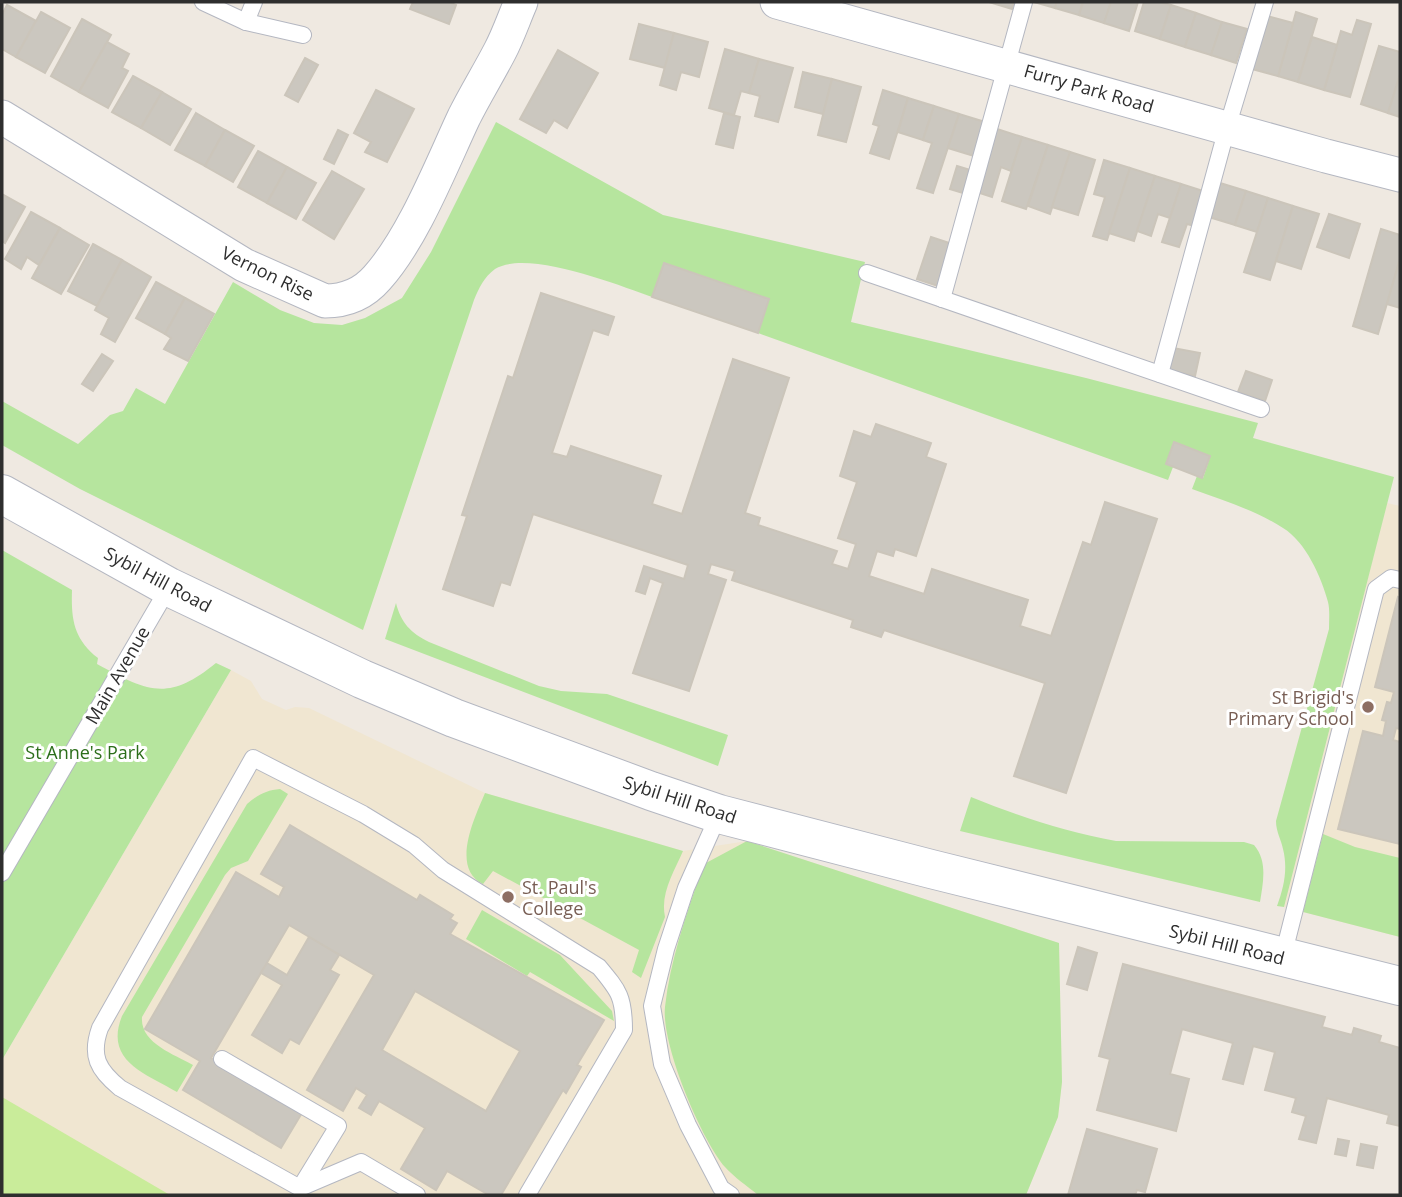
<svg xmlns="http://www.w3.org/2000/svg" width="1402" height="1197" font-family="'Open Sans',sans-serif">
<style>
.education{fill:#f0e6d1}
.green{fill:#b6e59e}
.pitch{fill:#c9ec9a}
.building{fill:#cbc7bf;stroke:#cbc5ba;stroke-width:2;fill-rule:evenodd}
.lines{fill:none;stroke-linecap:round;stroke-linejoin:round}
.lane-casing{stroke:#b4b7c1;stroke-width:18}
.street-casing{stroke:#b4b7c1;stroke-width:35}
.secondary-casing{stroke:#b4b7c1;stroke-width:40}
.lane{stroke:#fff;stroke-width:16}
.street{stroke:#fff;stroke-width:33}
.secondary{stroke:#fff;stroke-width:38}
.education-dot{fill:#8d6e63;stroke:#fff;stroke-width:2.5}
.labels{text-anchor:middle;dominant-baseline:central;stroke-width:6;stroke-linejoin:round;paint-order:stroke}
.street-label{font-size:18px;fill:#2e2e2e;stroke:#fff}
.education-label{font-size:18px;fill:#785e54;stroke:#fff;text-anchor:end}
.park-label{font-size:18px;fill:#2c6e1b;stroke:#fff}
</style>
<rect width="100%" height="100%" fill="#efe9e1"/>
<g class="education">
<polygon points="1387,503 1400,506 1400,937 1284,907"/>
<polygon points="231,670 251,681 262,699 286,710 295,707 309,708 485,793 683,851 747,841 1059,943 1062,1082 1058,1117 1026,1195 2,1195 2,1060"/>
</g>
<g class="green">
<path d="M496,122L663,215L865,262L851,322L1086,378L1258,423L1253,438L1394,477L1284,907L1277,906C1284,887 1288,869 1283,849C1281,839 1276,832 1276,821L1329,629C1329,620 1330,610 1328,602C1321,577 1306,542 1283,528C1255,510 1222,500 1192,489L1197,476L1203,478L1210,457L1174,443L1166,464L1173,467L1168,480L758,333L769,299L664,263L652,297C618,285 527,249 495,269C484,277 479,288 474,300L363,630L80,489L2,445V401L78,444L110,415L123,411L136,388L165,404L233,282L280,310L314,323L342,325L365,318L402,298L431,252Z"/>
<path d="M2,550L72,590C71,620 74,639 98,658L97,664C148,692 168,702 216,663L231,670L2,1060Z"/>
<path d="M396,603C401,623 411,633 429,642L539,686L561,691L607,694L728,735L718,766L385,639Z"/>
<path d="M280,789L288,794L248,861L231,868L225,875L142,1017C140,1043 174,1054 193,1065L177,1092C145,1073 104,1061 122,1016L247,804C257,795 267,790 280,789Z"/>
<path d="M485,793L683,851C674,872 660,893 665,917L641,978L632,972L639,950L493,871L483,884C450,868 475,817 485,793Z"/>
<path d="M971,797C1018,816 1066,832 1116,841L1244,842L1254,845C1268,861 1263,883 1260,902L960,831Z"/>
<polygon points="1323,834 1355,847 1400,858 1400,937 1303,912"/>
<path d="M747,841L1059,943L1062,1082L1058,1117L1026,1195H758C747,1186 734,1177 725,1167C701,1139 661,1044 665,1007C670,961 686,915 701,872L706,863Z"/>
<polygon points="482,910 560,955 612,1011 614,1021 530,972 527,976 466,939"/>
</g>
<polygon class="pitch" points="2,1097 170,1195 2,1195"/>
<g class="building">
<polygon points="413,2 449,2 456,5 449,24 410,9"/>
<polygon points="989,2 1014,2 1012,9"/>
<polygon points="1034,2 1057,2 1055,8"/>
<polygon points="1057,2 1083,2 1079,15 1055,8"/>
<polygon points="1083,2 1111,2 1104,23 1079,15"/>
<polygon points="1111,2 1138,2 1129,31 1104,23"/>
<polygon points="1144,2 1160,2 1171,5 1160,39 1135,31"/>
<polygon points="7,5 36,21 16,57 2,49 2,15"/>
<polygon points="1171,5 1196,13 1185,47 1160,39"/>
<polygon points="41,12 70,28 45,73 16,57"/>
<polygon points="1296,12 1317,19 1298,82 1278,76"/>
<polygon points="1196,13 1222,22 1211,55 1185,47"/>
<polygon points="1267,16 1293,23 1278,76 1252,69"/>
<polygon points="82,19 111,35 79,92 51,76"/>
<polygon points="1357,20 1371,24 1350,97 1324,90 1341,31 1352,35"/>
<polygon points="1222,22 1247,29 1236,63 1211,55"/>
<polygon points="639,24 674,33 665,68 630,59"/>
<polygon points="674,33 708,42 699,77 681,72 676,90 660,85"/>
<polygon points="1312,37 1337,45 1324,90 1298,82"/>
<polygon points="107,42 129,54 122,68 128,71 108,108 79,92"/>
<polygon points="1379,46 1400,52 1400,75 1388,113 1361,104"/>
<polygon points="725,49 759,59 749,93 741,91 734,115 709,108"/>
<polygon points="558,50 598,73 567,128 554,120 546,133 520,119"/>
<polygon points="305,58 318,65 298,102 285,95"/>
<polygon points="759,59 793,68 778,122 755,116 760,96 749,93"/>
<polygon points="803,72 832,79 823,114 795,107"/>
<polygon points="1400,75 1400,117 1388,113"/>
<polygon points="133,76 162,92 141,128 112,112"/>
<polygon points="832,79 861,87 846,142 818,135"/>
<polygon points="376,90 414,109 387,162 365,152 371,142 354,133"/>
<polygon points="883,90 908,98 889,159 870,153 879,126 873,124"/>
<polygon points="162,92 191,109 170,145 141,128"/>
<polygon points="908,98 934,106 923,140 898,132"/>
<polygon points="934,106 959,114 933,193 917,188 932,143 923,140"/>
<polygon points="196,113 225,130 205,166 175,150"/>
<polygon points="724,113 740,117 733,148 716,144"/>
<polygon points="959,114 985,122 974,156 948,148"/>
<polygon points="997,129 1022,137 1011,171 1001,167 992,197 977,192"/>
<polygon points="225,130 254,146 233,182 205,166"/>
<polygon points="338,130 348,135 334,164 324,159"/>
<polygon points="1022,137 1048,145 1026,209 1002,201"/>
<polygon points="1048,145 1070,152 1050,214 1028,206"/>
<polygon points="258,151 287,167 267,203 238,187"/>
<polygon points="1070,152 1095,160 1078,215 1052,207"/>
<polygon points="1104,160 1130,168 1107,240 1093,236 1105,197 1094,194"/>
<polygon points="957,166 970,170 963,193 950,189"/>
<polygon points="287,167 316,183 296,219 267,203"/>
<polygon points="1130,168 1155,176 1134,241 1109,233"/>
<polygon points="332,171 364,189 334,239 303,220"/>
<polygon points="1155,176 1181,184 1170,218 1158,214 1151,236 1137,231"/>
<polygon points="1220,183 1246,191 1235,225 1209,217"/>
<polygon points="1181,184 1206,192 1195,226 1187,224 1179,247 1162,242"/>
<polygon points="1246,191 1268,198 1257,232 1235,225"/>
<polygon points="2,194 25,207 5,243 2,241"/>
<polygon points="1268,198 1293,206 1270,280 1244,272"/>
<polygon points="1293,206 1319,214 1301,269 1276,261"/>
<polygon points="31,212 60,228 39,265 27,257 21,269 5,259"/>
<polygon points="1329,214 1360,224 1349,258 1317,247"/>
<polygon points="60,228 89,245 61,294 32,278"/>
<polygon points="1381,229 1400,235 1400,259 1378,334 1353,326"/>
<polygon points="931,237 952,244 938,286 917,279"/>
<polygon points="93,244 122,260 97,306 68,291"/>
<polygon points="1400,259 1400,308 1387,304"/>
<polygon points="122,260 151,277 115,342 101,334 109,318 95,310"/>
<polygon points="664,263 769,299 758,333 652,297"/>
<polygon points="156,282 185,298 165,334 136,318"/>
<polygon points="541,293 614,317 608,335 593,330 552,453 567,457 571,446 661,476 652,504 682,514 733,359 789,378 745,513 760,518 758,525 837,551 832,564 848,569 856,544 838,538 857,482 840,476 854,431 871,437 876,424 931,443 926,457 946,464 916,556 895,549 893,556 877,551 869,576 924,594 932,569 1028,600 1020,626 1051,636 1083,542 1091,545 1105,502 1157,519 1066,793 1014,776 1045,683 884,630 881,637 851,627 853,620 732,580 735,571 711,564 708,574 726,580 689,691 633,673 663,583 650,578 645,594 636,591 644,566 684,579 688,565 533,514 510,585 501,582 493,606 443,589 467,516 462,515 508,376 513,378"/>
<polygon points="185,298 214,314 188,361 164,349 171,338 165,334"/>
<polygon points="1173,348 1200,353 1195,376 1169,370"/>
<polygon points="102,354 113,361 93,391 82,384"/>
<polygon points="1246,371 1272,380 1265,401 1238,392"/>
<polygon points="1174,442 1210,456 1202,478 1166,464"/>
<polygon points="1398,597 1400,598 1400,729 1396,728 1393,740 1400,742 1400,844 1338,829 1363,731 1383,736 1386,721 1382,720 1387,702 1391,703 1394,692 1375,687"/>
<path d="M290,825L417,900L420,895L453,915L450,919L457,923L450,934L604,1020L577,1065L581,1067L566,1093L563,1090L501,1195H489L447,1171L436,1190L401,1169L425,1128L379,1101L371,1115L359,1108L367,1095L356,1088L343,1111L307,1090L374,975L289,925L211,1058L303,1111L281,1148L183,1090L200,1061L145,1029L236,872L279,897L284,887L261,874ZM415,991L520,1051L486,1111L382,1050Z"/>
<polygon points="309,937 339,955 330,970 339,975 299,1044 290,1039 282,1053 252,1035 282,985 261,973 267,963 287,975"/>
<polygon points="1078,947 1097,953 1087,990 1067,984"/>
<polygon points="1123,964 1325,1017 1322,1027 1352,1035 1354,1028 1381,1036 1379,1042 1400,1048 1400,1126 1387,1123 1389,1115 1327,1098 1316,1143 1299,1139 1306,1116 1292,1112 1296,1098 1265,1090 1275,1052 1253,1046 1243,1084 1223,1079 1233,1043 1182,1029 1170,1074 1189,1079 1176,1131 1097,1110 1110,1059 1099,1056"/>
<polygon points="1087,1129 1157,1149 1145,1192 1137,1190 1135,1195 1068,1195"/>
<polygon points="1338,1139 1349,1141 1346,1156 1335,1154"/>
<polygon points="1361,1144 1377,1147 1373,1168 1357,1165"/>
</g>
<g class="lines">
<defs>
<g id="lane">
<polyline points="203,2 246,22 303,35"/>
<polyline points="246,22 254,2"/>
<polyline points="867,273 1261,409"/>
<polyline points="942,299 1024,2"/>
<polyline points="1160,374 1227,128 1265,2"/>
<polyline points="719,814 686,888 666,949 652,1006 662,1064 688,1125 721,1188 731,1195"/>
<polyline points="2,873 169,587"/>
<polyline points="1283,956 1376,589 1391,578 1400,580"/>
<polyline points="222,1059 338,1126 300,1188"/>
<path d="M300,1188L120,1088C98,1070 90,1056 100,1028L253,758L363,814L414,845L443,870L599,967C619,991 624,997 624,1030L527,1195"/>
<polyline points="300,1188 361,1162 417,1195"/>
</g>
<g id="street">
<polyline points="777,2 1326,156 1400,175"/>
<path d="M2,117L244,265L325,301C346,301 364,293 377,278C413,238 441,166 464,117C475,95 488,74 500,51C508,36 514,18 521,2"/>
</g>
<polyline id="secondary" points="2,494 169,587 362,679 454,718 651,791 719,814 931,869 1400,986"/>
</defs>
<use href="#lane" class="lane-casing"/>
<use href="#street" class="street-casing"/>
<use href="#secondary" class="secondary-casing"/>
<use href="#lane" class="lane"/>
<use href="#street" class="street"/>
<use href="#secondary" class="secondary"/>
</g>
<g class="education-dot">
<circle cx="1368" cy="707" r="7"/>
<circle cx="508" cy="897" r="7"/>
</g>
<g class="labels">
<g class="street-label">
<text transform="translate(1089 88) rotate(16)">Furry Park Road</text>
<text transform="translate(268 273) rotate(26)">Vernon Rise</text>
<text transform="translate(158 579) rotate(28)">Sybil Hill Road</text>
<text transform="translate(117 675) rotate(-60)">Main Avenue</text>
<text transform="translate(680 799) rotate(18)">Sybil Hill Road</text>
<text transform="translate(1227 944) rotate(14)">Sybil Hill Road</text>
</g>
<g class="education-label">
<text x="1354" y="697">St Brigid's<tspan x="1354" dy="21">Primary School</tspan></text>
<text x="522" y="887" text-anchor="start">St. Paul's<tspan x="522" dy="21">College</tspan></text>
</g>
<g class="park-label">
<text x="85" y="752">St Anne's Park</text>
</g>
</g>
<rect width="1402" height="1197" fill="none" stroke="#2e2e2e" stroke-width="7"/>
</svg>
